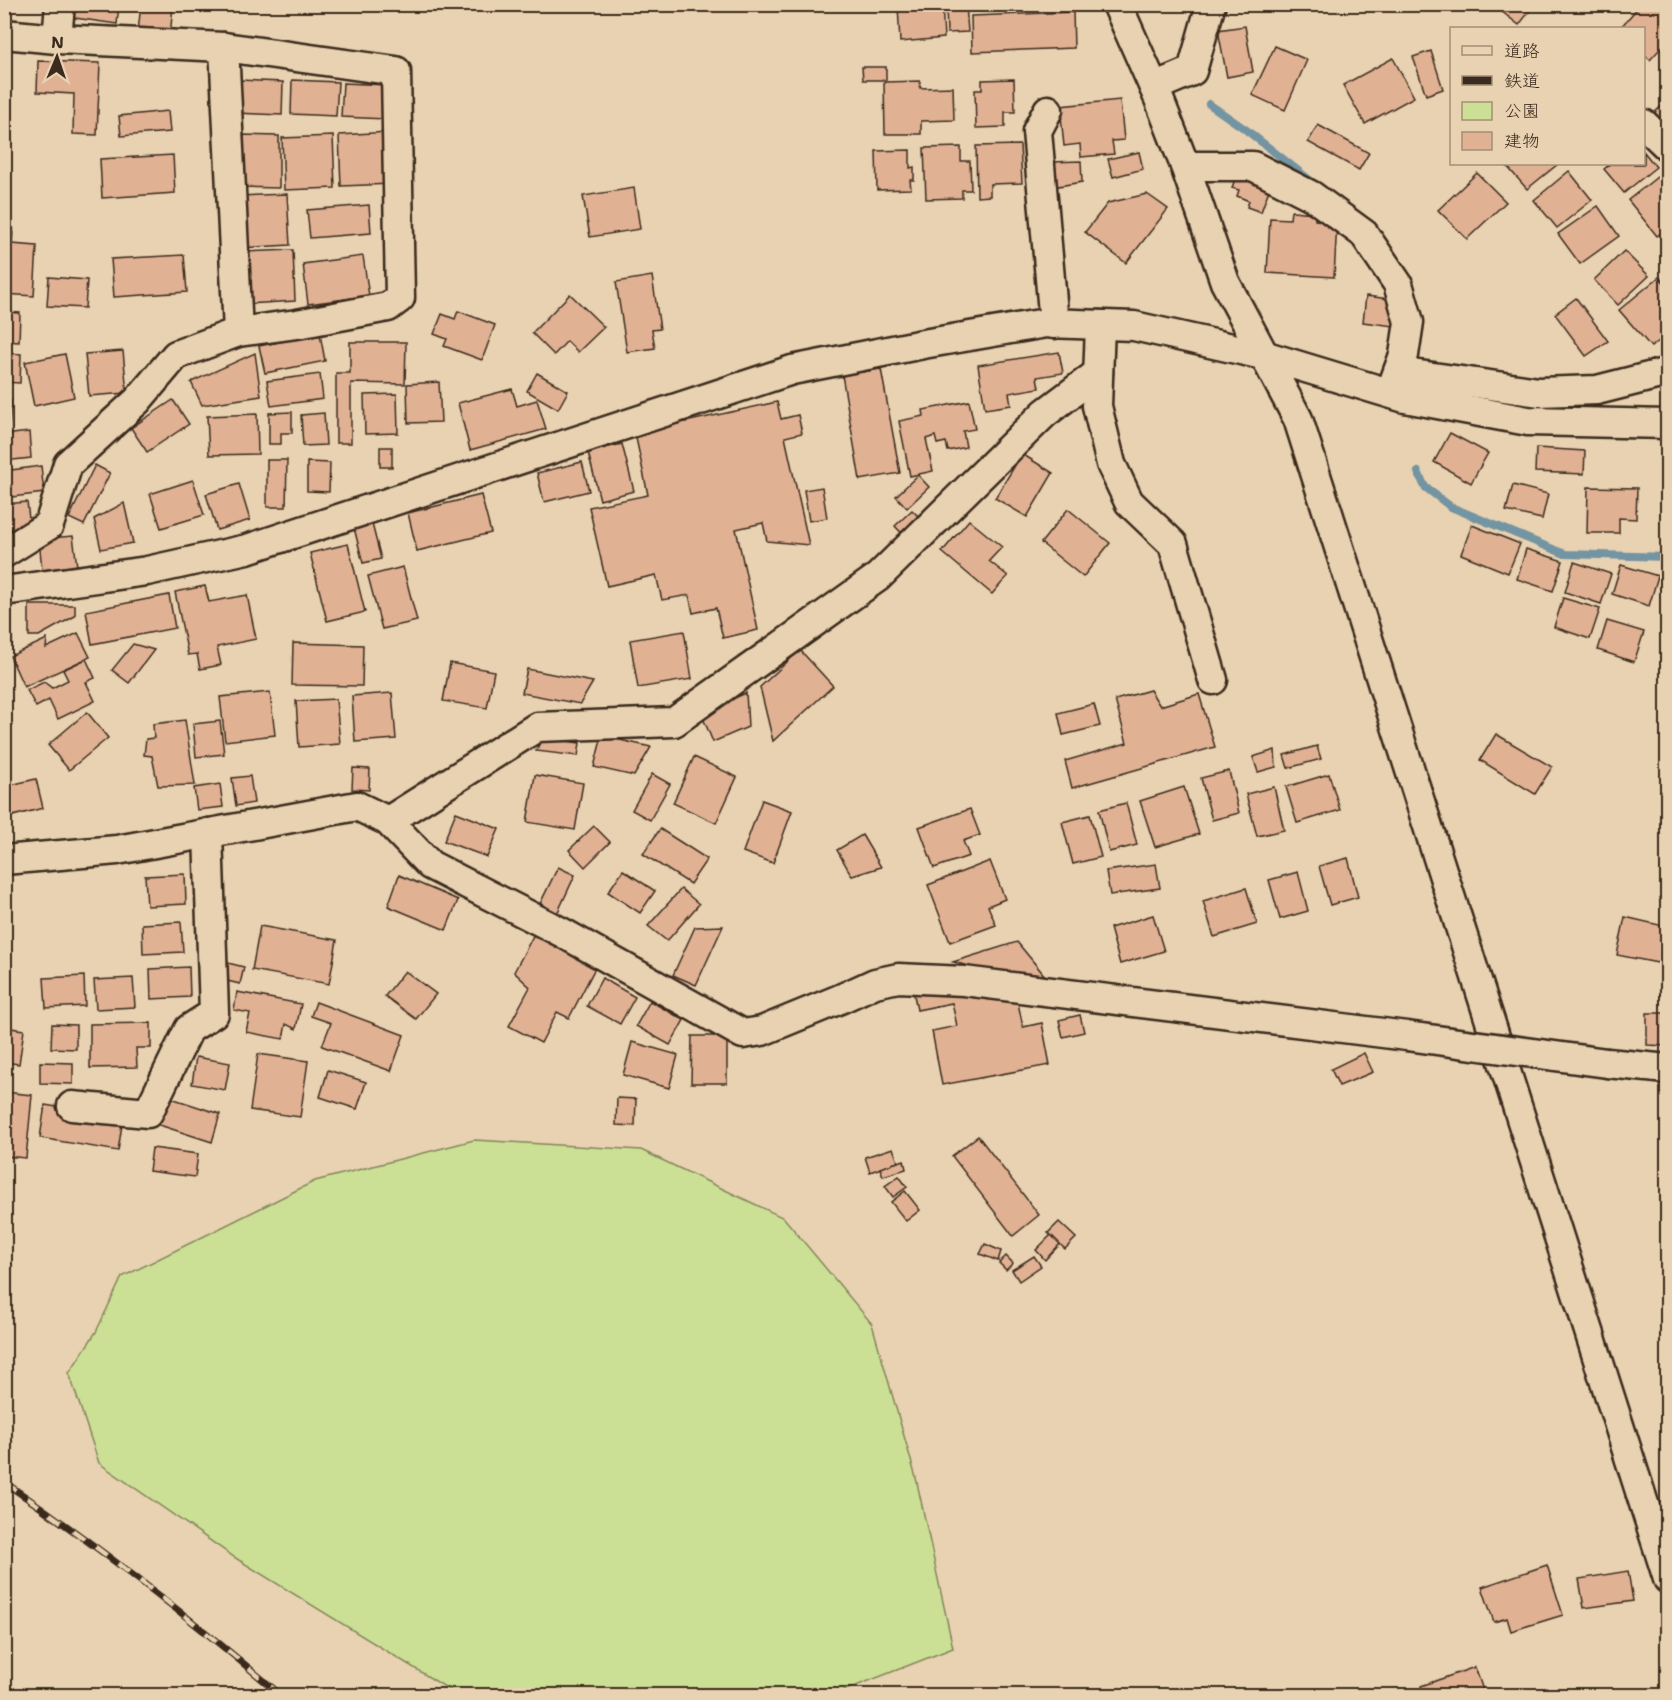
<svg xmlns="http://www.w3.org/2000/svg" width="1672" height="1700" font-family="'Shantell Sans','Klee One',sans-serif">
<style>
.green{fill:#cbe095;stroke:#83855a;stroke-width:1.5}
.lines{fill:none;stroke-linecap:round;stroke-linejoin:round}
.stream{stroke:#7394a2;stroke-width:8}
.building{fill:#e1b193;stroke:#3b2a1e;stroke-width:1.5}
.minor-casing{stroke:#3b2a1e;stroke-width:33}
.minor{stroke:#e8d2b1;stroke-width:28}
.rail-casing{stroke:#3b2a1e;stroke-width:7}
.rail{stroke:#e8d2b1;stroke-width:4.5;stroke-dasharray:14;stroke-linecap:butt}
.minor-bridge-casing{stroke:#3b2a1e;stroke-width:33;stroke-linecap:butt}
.minor-bridge{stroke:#e8d2b1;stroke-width:28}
</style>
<rect width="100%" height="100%" fill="#e8d2b1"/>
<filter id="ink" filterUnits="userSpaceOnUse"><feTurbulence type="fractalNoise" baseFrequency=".0167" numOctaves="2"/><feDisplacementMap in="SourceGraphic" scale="12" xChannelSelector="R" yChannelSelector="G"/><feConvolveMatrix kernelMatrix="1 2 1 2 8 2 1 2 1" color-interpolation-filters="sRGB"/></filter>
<g filter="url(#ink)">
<polygon class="green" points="474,1140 641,1150 784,1218 872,1324 916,1478 953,1648 838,1693 769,1696 458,1695 234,1557 99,1463 69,1373 96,1332 122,1277 315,1181"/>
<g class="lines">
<g class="stream">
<polyline points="1209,104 1245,129 1316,185"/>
<polyline points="1418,472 1425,487 1451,507 1565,554 1668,557"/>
</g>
</g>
<g class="building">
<polygon points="69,4 119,4 117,24 68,17"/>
<polygon points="141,4 173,6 170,36 138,32"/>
<polygon points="942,4 944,38 900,42 898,6"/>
<rect x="1039" y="4" width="38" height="2"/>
<polygon points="1492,4 1535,4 1519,25"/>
<polygon points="1641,4 1668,4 1668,40 1650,60 1644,54 1644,28 1620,28"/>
<polygon points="966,5 968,32 947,33 946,7"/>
<polygon points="1073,12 1074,48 972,52 971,16"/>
<polygon points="1245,26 1253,72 1227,77 1218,30"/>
<polygon points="1275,46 1307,60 1285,110 1252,95"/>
<polygon points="1431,51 1443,89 1426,95 1413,57"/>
<polygon points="1393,58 1414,97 1365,124 1343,85"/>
<polygon points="38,61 100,63 97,135 73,134 74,94 37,92"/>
<polygon points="862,67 886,67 886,80 863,80"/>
<polygon points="1014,79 1015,112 1005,112 1005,127 976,128 975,90 982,90 982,80"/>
<polygon points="238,80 283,82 282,115 236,113"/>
<polygon points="292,80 338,82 336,116 291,114"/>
<polygon points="920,81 920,88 953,87 954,120 921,121 921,134 885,134 884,82"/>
<polygon points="1668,81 1668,93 1662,89"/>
<polygon points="343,83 388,85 386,119 341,117"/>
<polygon points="1120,100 1124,140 1112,141 1114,154 1081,157 1080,144 1064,146 1060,106"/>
<polygon points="1668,100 1668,131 1652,115"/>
<polygon points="168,111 170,132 121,136 119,116"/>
<polygon points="1318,125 1369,153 1359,170 1308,142"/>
<polygon points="389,132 392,184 341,186 339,135"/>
<polygon points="241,135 279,136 279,188 240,187"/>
<polygon points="333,136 335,188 284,190 282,138"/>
<polygon points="1020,145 1022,183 990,184 990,196 977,197 976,146"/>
<polygon points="961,147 961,161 970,161 971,190 962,190 962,198 926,199 924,148"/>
<polygon points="910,150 910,168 914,167 914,180 910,180 911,189 877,190 876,151"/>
<polygon points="1139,152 1143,169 1113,177 1108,159"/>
<polygon points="1644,152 1656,167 1624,193 1604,169 1610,164 1644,164"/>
<polygon points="173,155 175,193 102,198 100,159"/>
<polygon points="1081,161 1082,182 1052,187 1051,162"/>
<polygon points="1505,164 1558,164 1527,189"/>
<polygon points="1666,170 1668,228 1657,236 1628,200"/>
<polygon points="1569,171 1592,200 1557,228 1534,200"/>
<polygon points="1237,172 1271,184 1261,212 1247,207 1249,201 1237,196 1239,190 1232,188"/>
<polygon points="1477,173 1506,202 1467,239 1438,210"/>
<polygon points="634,188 640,229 590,237 583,196"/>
<polygon points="287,194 290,245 239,248 237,196"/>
<polygon points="1147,194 1168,209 1126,263 1085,232 1108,203"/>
<polygon points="369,205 371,233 310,238 307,210"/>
<polygon points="1598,206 1619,236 1580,264 1558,234"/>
<polygon points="1291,211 1315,213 1315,220 1337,222 1334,277 1267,273 1270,218 1290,219"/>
<polygon points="4,229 13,229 12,244 37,246 34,296 4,294"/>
<polygon points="293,250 295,301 245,304 243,252"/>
<polygon points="1624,251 1649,276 1618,305 1594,280"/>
<polygon points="184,255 187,292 114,297 111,259"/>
<polygon points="363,256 369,296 308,304 303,264"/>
<polygon points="652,276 660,329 652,330 655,348 627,352 616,282"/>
<polygon points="49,277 87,280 85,308 47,306"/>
<polygon points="1659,277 1668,287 1668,334 1651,347 1619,310"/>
<polygon points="570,294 604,327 578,352 567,341 554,355 532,333"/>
<polygon points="1366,296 1397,300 1394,326 1363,322"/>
<polygon points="1576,298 1608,341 1586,356 1555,314"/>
<polygon points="458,311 495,325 482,360 444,346 447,339 434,334 442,314 455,319"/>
<polygon points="4,312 20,313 19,342 4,341"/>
<polygon points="320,334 325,361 265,373 259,346"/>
<polygon points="350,342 406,342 405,384 351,383 351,443 336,443 336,373 350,373"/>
<polygon points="123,351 127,393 89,396 85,354"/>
<polygon points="1059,352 1063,373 1037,377 1039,388 1009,393 1011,405 985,409 978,365"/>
<polygon points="4,353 21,354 20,383 4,382"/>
<polygon points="255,353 261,396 202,405 191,382"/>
<polygon points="65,354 74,397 34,406 25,362"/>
<polygon points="881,369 900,473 860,480 842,375"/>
<polygon points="537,373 568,391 558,409 527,391"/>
<polygon points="320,374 323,399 271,406 267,381"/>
<polygon points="439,382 441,422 408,423 407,384"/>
<polygon points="512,389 517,406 537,400 546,429 470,450 458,403"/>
<polygon points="397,394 398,433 365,434 364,395"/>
<polygon points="4,400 11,400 9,429 4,429"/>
<polygon points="173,400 189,424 147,452 131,428"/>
<polygon points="969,401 975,429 963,431 966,447 948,451 946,442 937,444 935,436 926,439 933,471 910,476 899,421 924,416 923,410"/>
<polygon points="777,402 781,419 798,415 802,433 785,437 809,545 767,541 763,523 736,529 758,630 723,638 716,608 693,613 689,595 662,600 656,575 607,586 589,507 648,495 635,433"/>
<polygon points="292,412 292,433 281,433 281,444 269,444 269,413"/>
<polygon points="324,413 326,445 303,446 301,415"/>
<polygon points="257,414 258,454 209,455 207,416"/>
<polygon points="29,432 31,458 4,461 4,435"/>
<polygon points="1450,433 1488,453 1471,483 1434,462"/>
<polygon points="622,444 634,491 600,500 588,452"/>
<rect x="380" y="447" width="12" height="20"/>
<polygon points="1536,448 1585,451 1584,474 1535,472"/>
<polygon points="1022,454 1053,473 1027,517 995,498"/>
<polygon points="267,460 287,460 286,507 267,507"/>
<rect x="1661" y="461" width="7" height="32"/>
<polygon points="307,462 330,463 329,492 307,491"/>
<polygon points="582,462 589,491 544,502 537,473"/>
<polygon points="95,465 110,473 84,525 69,518"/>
<polygon points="41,466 44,493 4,498 4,471"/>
<polygon points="918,475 929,487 907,508 896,496"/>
<polygon points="193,480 204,515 161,528 150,494"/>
<polygon points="239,484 250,520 217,530 206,494"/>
<polygon points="1513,485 1548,494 1542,519 1506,511"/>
<polygon points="822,487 827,518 809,521 804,490"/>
<polygon points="1588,487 1637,488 1636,519 1619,518 1619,533 1587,533"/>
<polygon points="481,495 491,533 417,551 408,513"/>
<polygon points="27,502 30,527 4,530 4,504"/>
<polygon points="124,503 133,543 101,549 94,519"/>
<polygon points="1068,509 1110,543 1083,577 1041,543"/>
<polygon points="912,510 925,523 908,540 895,526"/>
<polygon points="370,516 381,559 363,563 352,520"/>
<polygon points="969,520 1002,547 989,561 1008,576 992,594 942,552"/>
<polygon points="1472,525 1520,544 1508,573 1461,554"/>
<polygon points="73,536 77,566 42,570 39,539"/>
<polygon points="348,544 365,612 327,621 310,553"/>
<polygon points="1526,549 1563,561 1553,591 1517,579"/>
<polygon points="1574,562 1611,574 1601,604 1565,592"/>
<polygon points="1621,565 1658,576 1649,606 1612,594"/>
<polygon points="403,567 417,621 382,629 368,576"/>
<polygon points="205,586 209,602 247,595 256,639 217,647 221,665 200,669 197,654 188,655 175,592"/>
<polygon points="169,595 175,628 92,644 86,611"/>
<polygon points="1563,598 1600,609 1590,639 1554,627"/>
<polygon points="29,605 75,605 75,616 39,636 29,636"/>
<polygon points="4,608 11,608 12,645 4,645"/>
<polygon points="1607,621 1644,632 1634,662 1598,650"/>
<polygon points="684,631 692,679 638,688 630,640"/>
<polygon points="78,633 90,657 24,687 10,656 47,639 46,648"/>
<polygon points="293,643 363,645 362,686 292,685"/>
<polygon points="133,644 154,650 129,683 112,670"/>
<polygon points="800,650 833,686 773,741 760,687"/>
<polygon points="86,659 95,678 86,682 95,701 58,719 49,700 36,707 27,690 44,682 52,688 68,680 63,670"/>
<polygon points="450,663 494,671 487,708 443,701"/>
<polygon points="527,669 593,682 580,704 522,693"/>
<polygon points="1150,690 1160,706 1199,694 1215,747 1072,788 1065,761 1127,743 1115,700"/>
<polygon points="270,692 275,735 225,741 220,697"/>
<polygon points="392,693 396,739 355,742 352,696"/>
<polygon points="746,693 748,727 713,742 701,713"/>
<polygon points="336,699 340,744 299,747 296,701"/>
<polygon points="1094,704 1100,726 1063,735 1058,713"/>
<polygon points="87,712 108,738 69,770 48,745"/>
<polygon points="185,720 195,785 158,786 152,756 144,755 146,739 154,738 153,724"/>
<polygon points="220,721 224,754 196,757 193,724"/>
<polygon points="1496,734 1552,767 1535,794 1480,760"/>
<polygon points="602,736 651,747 634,776 594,767"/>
<polygon points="542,738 580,743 578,756 536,751"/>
<polygon points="1317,746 1321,759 1288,768 1284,755"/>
<polygon points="1275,750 1276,767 1258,772 1253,757"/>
<polygon points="694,757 737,777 716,823 673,803"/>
<polygon points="353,768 370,769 369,790 352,789"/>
<polygon points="1229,771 1239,813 1212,820 1201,778"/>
<polygon points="652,774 670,784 650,820 632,810"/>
<polygon points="1329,774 1340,810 1297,823 1286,787"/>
<polygon points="535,775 583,783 575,830 527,822"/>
<polygon points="250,776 254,803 236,806 232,778"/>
<polygon points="36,779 43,808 13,816 6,786"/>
<polygon points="220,784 223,807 197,810 194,788"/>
<polygon points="1184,787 1199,834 1155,847 1140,801"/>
<polygon points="1274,787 1284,830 1257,836 1246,794"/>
<polygon points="762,800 792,811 773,863 743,852"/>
<polygon points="1126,803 1137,845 1109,852 1099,810"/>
<polygon points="970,809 980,835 963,841 969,856 934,868 919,827"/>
<polygon points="456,812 499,829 487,857 444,841"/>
<polygon points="1090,815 1101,857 1073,864 1062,822"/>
<polygon points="594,826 610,842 585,867 569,850"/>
<polygon points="660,829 707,859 690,884 643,854"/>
<polygon points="862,835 881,867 852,876 837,850"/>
<polygon points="1348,858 1358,897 1330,905 1319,866"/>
<polygon points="990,861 1005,899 988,906 996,925 950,942 928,885"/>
<polygon points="1156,864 1160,888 1110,895 1106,871"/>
<polygon points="558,867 575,875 556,916 538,908"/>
<polygon points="623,870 655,891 640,913 608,892"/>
<polygon points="1298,872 1308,911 1280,919 1269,880"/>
<polygon points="185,874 186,904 147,906 145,876"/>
<polygon points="399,875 458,900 446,930 388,906"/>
<polygon points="1246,888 1257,924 1214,937 1203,901"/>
<polygon points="681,889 699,904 667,941 648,926"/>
<polygon points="1153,915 1164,951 1120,964 1110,928"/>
<polygon points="1625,917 1668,927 1668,965 1617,955"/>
<polygon points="181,922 183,952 143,954 142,924"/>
<polygon points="260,926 337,940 329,984 252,970"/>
<polygon points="723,926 696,985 673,975 695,927"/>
<polygon points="535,932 597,964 569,1018 557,1012 541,1043 509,1026 530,987 514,972"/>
<polygon points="1017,942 1045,976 1036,983 953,962"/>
<polygon points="228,963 244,967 240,984 223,980"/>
<polygon points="189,967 190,997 151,999 150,969"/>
<polygon points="405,971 436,994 416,1019 385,996"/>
<polygon points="84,976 85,1006 46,1008 44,978"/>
<polygon points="133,978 135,1007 96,1009 94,980"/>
<polygon points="602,978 635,997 620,1024 587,1006"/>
<polygon points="913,990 1018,1003 1023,1027 1042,1023 1050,1065 942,1085 932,1031 957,1026 952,1003 917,1010"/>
<polygon points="237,992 301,1004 296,1029 286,1024 283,1039 246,1032 250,1013 234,1010"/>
<polygon points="650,1001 684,1020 670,1045 636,1026"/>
<polygon points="316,1002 404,1035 391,1071 322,1046 331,1023 311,1016"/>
<polygon points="1647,1013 1668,1013 1668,1046 1647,1045"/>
<polygon points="1080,1015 1084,1032 1063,1037 1059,1020"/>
<polygon points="151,1023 151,1048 136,1048 137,1067 90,1068 90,1024"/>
<polygon points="52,1024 76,1025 76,1049 51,1048"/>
<polygon points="4,1027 24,1030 19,1064 4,1062"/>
<polygon points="692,1036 727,1036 727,1083 691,1083"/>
<polygon points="632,1042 678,1055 669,1088 623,1075"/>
<polygon points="1364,1053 1373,1072 1339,1086 1331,1069"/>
<polygon points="258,1054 308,1061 300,1117 250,1110"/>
<polygon points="196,1057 230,1063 225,1090 192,1084"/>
<polygon points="40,1062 73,1063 73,1084 40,1083"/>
<polygon points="328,1070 366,1082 357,1109 320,1097"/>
<polygon points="4,1092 32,1095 26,1158 4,1156"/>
<polygon points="162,1095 220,1114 212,1142 153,1123"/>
<polygon points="617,1098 636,1099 635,1126 616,1125"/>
<polygon points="45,1105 123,1118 118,1151 40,1138"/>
<polygon points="978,1136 1039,1215 1013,1236 952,1156"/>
<polygon points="152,1148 198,1154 195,1177 149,1171"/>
<polygon points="893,1148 898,1162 870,1172 865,1157"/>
<polygon points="904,1160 906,1169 883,1176 880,1168"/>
<polygon points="899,1176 907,1187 893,1197 885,1186"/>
<polygon points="905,1191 920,1210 906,1221 891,1202"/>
<polygon points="1059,1222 1076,1238 1065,1249 1048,1233"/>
<polygon points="1051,1235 1060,1244 1045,1260 1036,1250"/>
<polygon points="985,1244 1001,1251 998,1261 980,1254"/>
<polygon points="1006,1256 1013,1263 1006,1270 999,1263"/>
<polygon points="1034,1256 1041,1266 1019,1281 1012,1270"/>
<polygon points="1547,1565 1563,1615 1511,1631 1507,1618 1494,1622 1482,1587"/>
<polygon points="1628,1571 1633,1601 1584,1608 1579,1579"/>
<polygon points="1475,1667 1485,1696 1424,1696 1421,1686"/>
</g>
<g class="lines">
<defs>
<g id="minor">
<polyline points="1117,4 1159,99 1185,166 1225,282 1298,419 1668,1579"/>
<polyline points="4,34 57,39 224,47 238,332 176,355 137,401 68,464 49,525 4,553"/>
<polyline points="57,39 60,4"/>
<polyline points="224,47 396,71 400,298 388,307 297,324 238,332"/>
<polyline points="1154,87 1192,71 1211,4"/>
<polyline points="1048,110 1037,131 1054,324"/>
<polyline points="1644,124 1668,147"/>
<polyline points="1185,166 1253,166 1312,196 1364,234 1398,284 1409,322 1404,355 1390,393"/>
<polyline points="1100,325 1097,406 1111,464 1129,502 1173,544 1213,680"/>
<polyline points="1398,372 1539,392 1597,390 1668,372"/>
<polyline points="4,591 147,571 247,549 792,370 923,344 1046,323 1134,326 1263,355 1405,398 1528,421 1668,424"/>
<polyline points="388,821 537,727 674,722 878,577 1045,413 1098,373"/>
<polyline points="4,860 117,850 357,806 388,821 430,865 563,933 743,1034 762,1031 840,999 875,983 898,978 964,981 1407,1036"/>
<polyline points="1607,1063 1668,1069"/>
<polyline points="72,1106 148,1113 189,1029 214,1013 208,833"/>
</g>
</defs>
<use href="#minor" class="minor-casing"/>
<use href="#minor" class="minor"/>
<defs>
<path id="rail" d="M4,1482C101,1548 193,1620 282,1696"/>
</defs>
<use href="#rail" class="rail-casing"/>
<use href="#rail" class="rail"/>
<defs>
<polyline id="minor-bridge" points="1407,1036 1607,1063"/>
</defs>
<use href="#minor-bridge" class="minor-bridge-casing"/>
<use href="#minor-bridge" class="minor-bridge"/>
</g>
</g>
<rect width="1672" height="1700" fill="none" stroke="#e8d2b1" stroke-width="24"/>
<rect x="12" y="12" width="1648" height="1676" fill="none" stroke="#3b2a1e" stroke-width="2" filter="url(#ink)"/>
<rect x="1450" y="27" width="195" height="138" fill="#e8d2b1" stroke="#a38f76" stroke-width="1.5"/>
<rect x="1462" y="46" width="30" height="9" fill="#e8d2b1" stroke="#a38f76" stroke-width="1.5"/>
<text x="1504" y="57" font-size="18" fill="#3b2a1e">道路</text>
<rect x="1462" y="76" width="30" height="9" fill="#3b2a1e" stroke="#a38f76" stroke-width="1.5"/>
<text x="1504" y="87" font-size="18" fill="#3b2a1e">鉄道</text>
<rect x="1462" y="102" width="30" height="18" fill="#cbe095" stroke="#a38f76" stroke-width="1.5"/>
<text x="1504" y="117" font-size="18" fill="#3b2a1e">公園</text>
<rect x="1462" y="132" width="30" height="18" fill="#e1b193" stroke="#a38f76" stroke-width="1.5"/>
<text x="1504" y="147" font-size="18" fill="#3b2a1e">建物</text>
<g transform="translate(57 57) rotate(2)" stroke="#e8d2b1" stroke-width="4.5" paint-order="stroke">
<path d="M0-4.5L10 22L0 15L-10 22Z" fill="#3b2a1e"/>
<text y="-9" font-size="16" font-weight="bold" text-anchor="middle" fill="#3b2a1e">N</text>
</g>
</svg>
